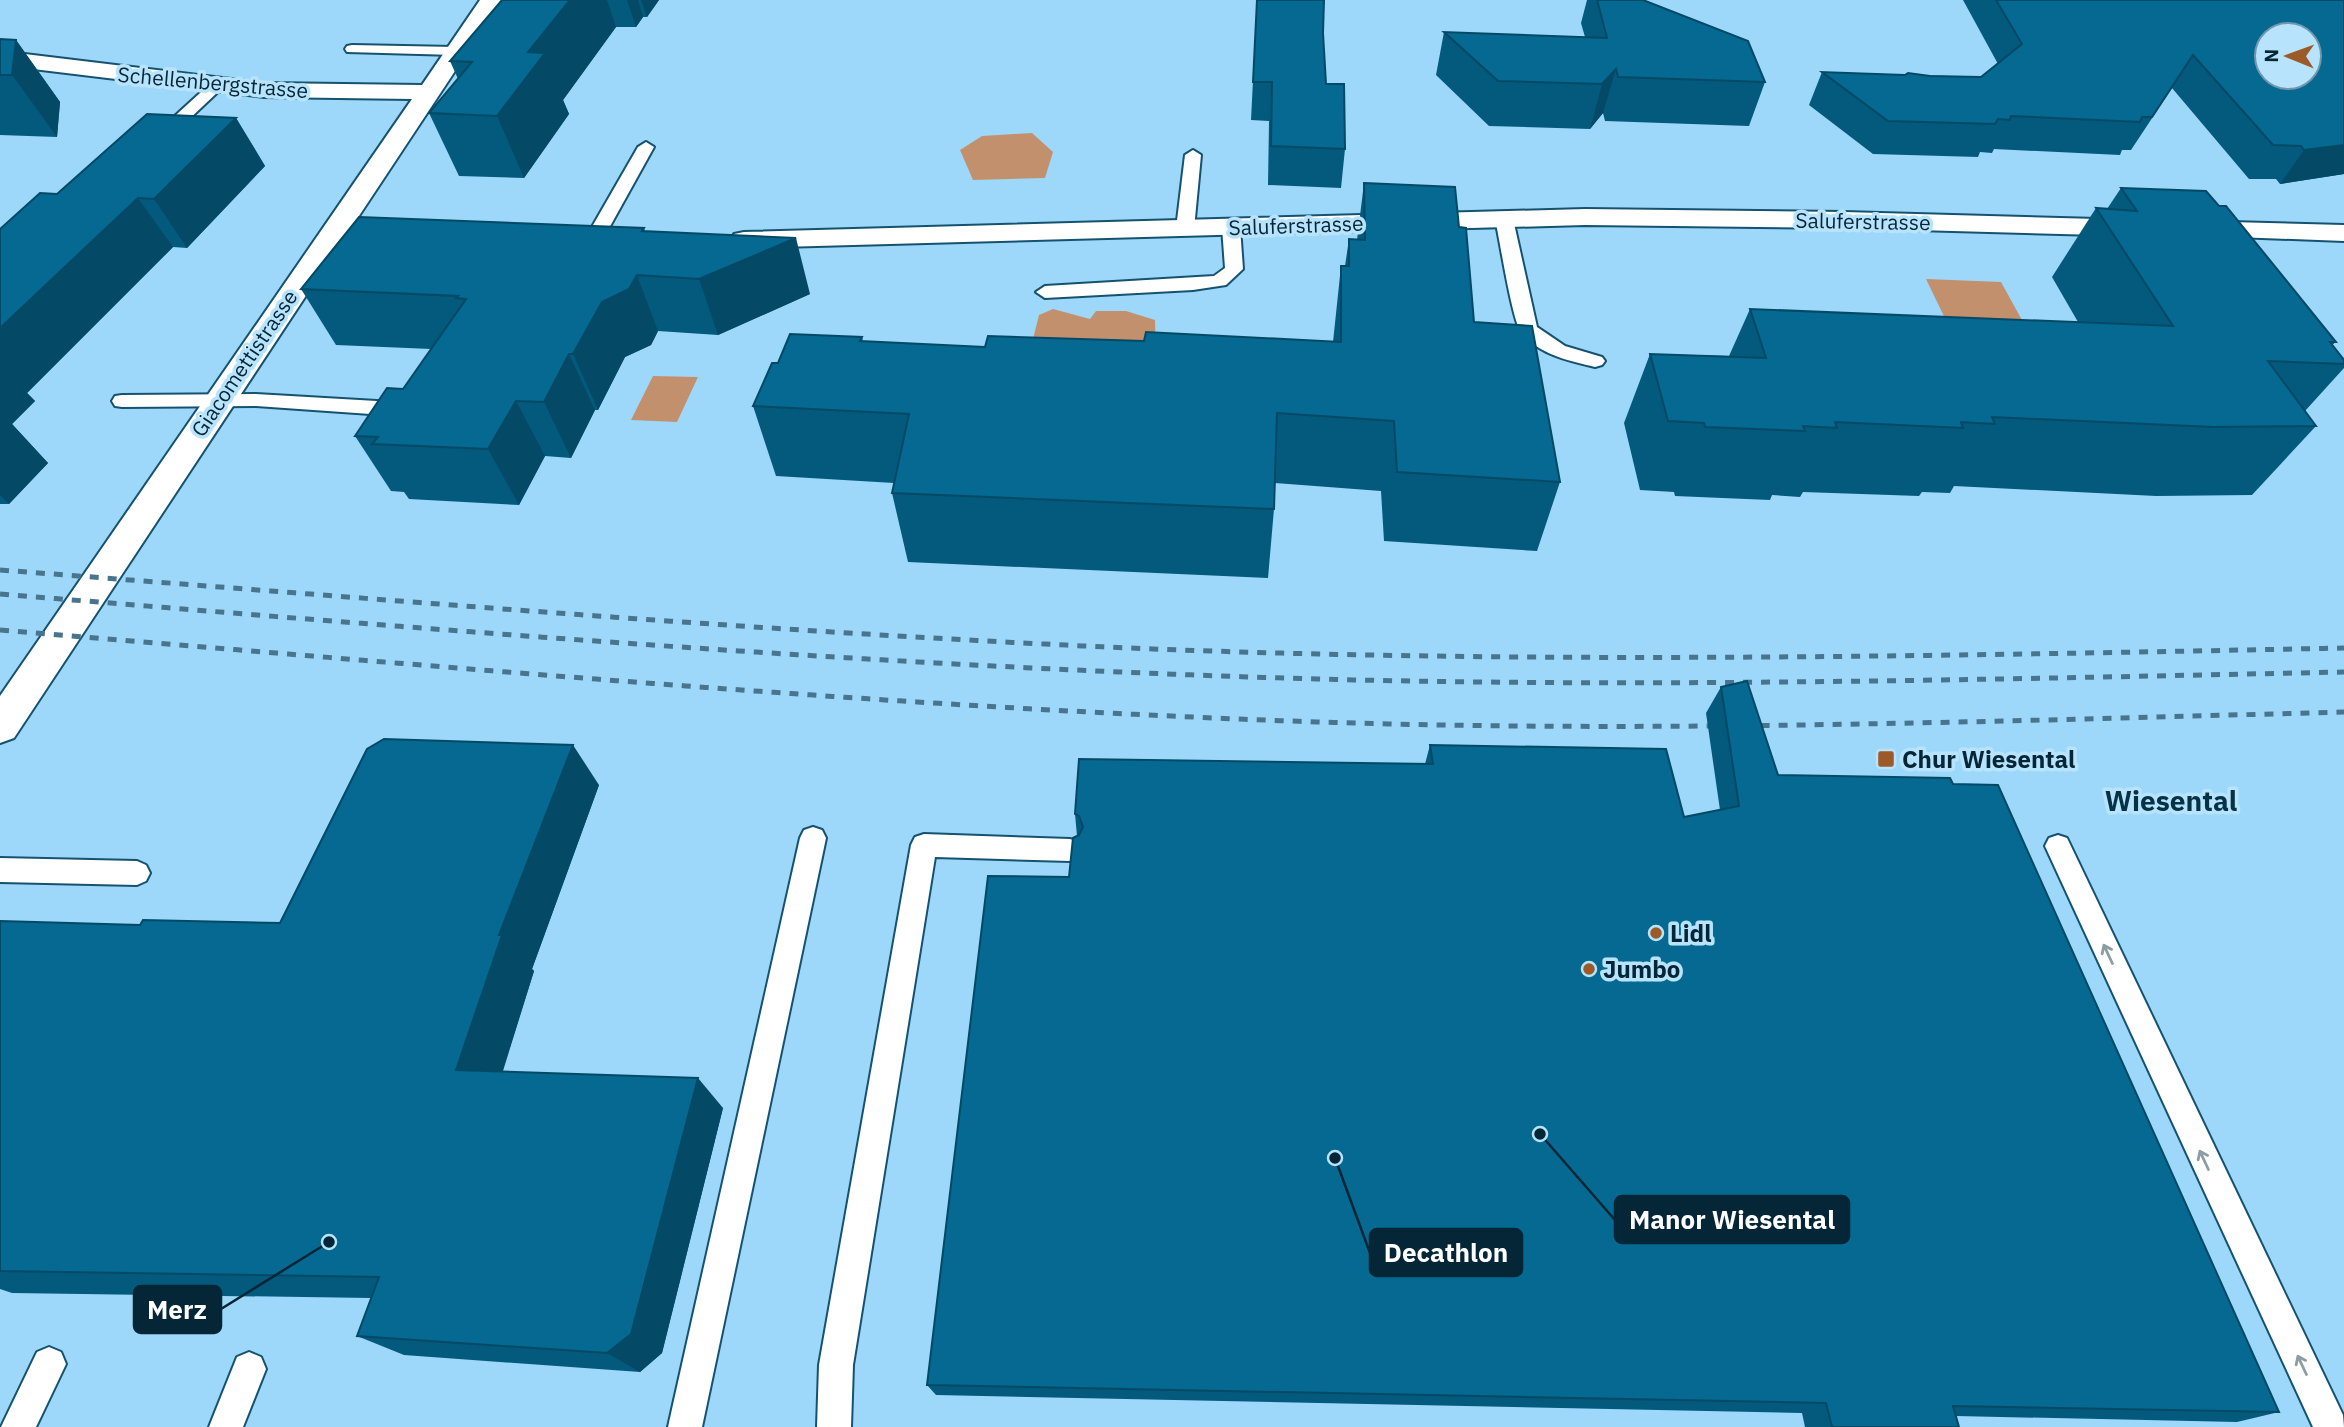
<svg xmlns="http://www.w3.org/2000/svg" width="2344" height="1427" font-family="'IBM Plex Sans',sans-serif">
<style>
.green{fill:#c3906e}
.lines{fill:none;stroke-linecap:round;stroke-linejoin:round}
.lane-casing{stroke:#15526f;stroke-width:4}
.street-casing{stroke:#15526f;stroke-width:4}
.lane{fill:#fff;fill-rule:evenodd}
.street{fill:#fff;fill-rule:evenodd}
.rail{stroke:#48758d;stroke-width:5;stroke-dasharray:9 9;stroke-linecap:butt}
.wall{fill:#045a7d}
.shaded-wall{fill:#044a66}
.building{fill:#056991;stroke:#044a66;stroke-width:2;fill-rule:evenodd}
.oneway{stroke:#8e9da5}
.poi-dot{fill:#9d5a29;stroke:#b7e3fd;stroke-width:2.5}
.labels{text-anchor:middle;dominant-baseline:central;stroke-width:7;stroke-linejoin:round;paint-order:stroke}
.far-street-label{font-size:21px;fill:#042636;stroke:#b7e3fd}
.poi-label{font-size:24px;font-weight:bold;fill:#042636;stroke:#b7e3fd;text-anchor:start}
.quarter-label{font-size:28px;font-weight:bold;fill:#063246;stroke:#b7e3fd}
.leader{fill:none;stroke:#042636;stroke-width:2.5}
.callout-dot{fill:#042636;stroke:#b7e3fd;stroke-width:2.5}
.callout{fill:#042636;stroke:#042636;stroke-width:2.5}
.callout-label{font-size:26px;text-anchor:middle;font-weight:bold;fill:#fff}
</style>
<rect width="100%" height="100%" fill="#9dd8fa"/>
<g class="green">
<polygon points="1032,133 1053,152 1045,178 973,180 960,150 982,136"/>
<polygon points="1926,279 2001,282 2033,340 1954,337"/>
<polygon points="1053,309 1090,319 1096,311 1126,311 1155,320 1156,361 1033,339 1039,315"/>
<polygon points="653,376 698,377 677,422 631,420"/>
</g>
<g class="lines">
<defs>
<g id="lane">
<polygon points="352,45 455,47 462,51 455,55 347,52 345,49 347,46"/>
<polygon points="216,81 224,86 221,89 185,123 195,125 197,128 195,131 166,130 164,127 166,124 211,83"/>
<polygon points="646,142 654,147 603,239 600,243 588,243 585,239 638,147"/>
<polygon points="1193,150 1201,155 1194,229 1185,234 1176,229 1185,155"/>
<path d="M1504,214L1513,219L1537,327L1565,346L1602,357L1605,361L1602,365L1595,367C1569,361 1541,355 1522,334C1512,322 1500,240 1495,219Z"/>
<polygon points="1231,222 1240,227 1243,269 1226,285 1193,290 1045,298 1036,292 1045,286 1214,276 1225,268 1222,227"/>
<path d="M256,394L394,402C398,395 403,395 411,397L414,402L406,414L399,416L256,406L122,407L115,406L112,401L115,396L122,395Z"/>
<polygon points="813,827 822,830 826,838 702,1427 668,1427 800,838 804,830"/>
<polygon points="924,834 1070,839 1079,842 1083,850 1079,858 1070,861 935,857 853,1365 851,1427 817,1427 819,1365 911,845 915,837"/>
<polygon points="2058,835 2067,838 2343,1415 2344,1427 2313,1427 2045,846 2049,838"/>
<polygon points="0,858 137,861 146,865 150,873 146,881 137,885 0,882"/>
<polygon points="49,1347 61,1352 66,1364 36,1427 1,1427 37,1352"/>
<polygon points="249,1352 261,1357 266,1369 243,1427 209,1427 237,1357"/>
</g>
<g id="street">
<polygon points="480,0 502,0 353,225 407,228 411,234 407,240 397,242 342,241 14,738 0,743 0,696 412,99 264,97 0,65 0,51 264,83 422,85"/>
<polygon points="1585,209 1844,212 2136,220 2146,222 2150,228 2146,234 2136,236 1844,228 1585,225 744,248 734,246 730,240 734,234 744,232"/>
<polygon points="2192,221 2344,225 2344,241 2182,235 2178,229 2182,223"/>
</g>
</defs>
<use href="#lane" class="lane-casing"/>
<use href="#street" class="street-casing"/>
<use href="#lane" class="lane"/>
<use href="#street" class="street"/>
<g class="rail">
<path d="M0,570C384,599 768,633 1153,649C1550,664 1947,656 2344,648"/>
<path d="M0,594C439,630 878,667 1318,679C1660,688 2002,679 2344,672"/>
<path d="M0,630C439,666 878,707 1318,722C1660,733 2002,721 2344,712"/>
</g>
</g>
<g class="wall">
<polygon points="502,0 659,0 647,17 643,17 636,27 616,27 563,100 569,114 524,178 459,176 429,113 458,79 450,61"/>
<polygon points="1257,0 1323,33 1326,84 1345,149 1341,188 1268,185 1269,121 1251,120"/>
<polygon points="1587,0 1643,0 1765,82 1749,126 1605,121 1603,113 1590,129 1489,126 1436,75 1444,32 1585,37 1581,23"/>
<polygon points="1963,0 2344,0 2344,174 2280,184 2276,179 2249,179 2172,88 2131,150 2122,150 2120,155 1994,149 1992,153 1980,152 1978,157 1873,154 1809,105 1822,72 1981,77 1998,64"/>
<polygon points="0,39 16,40 60,102 57,137 0,135"/>
<polygon points="236,118 265,166 187,248 173,247 27,393 35,401 12,424 48,463 9,504 0,504 0,229 57,194"/>
<polygon points="1364,183 1459,227 1474,322 1560,482 1537,551 1384,541 1381,491 1275,483 1274,509 1268,578 908,562 892,493 894,483 776,476 753,406 778,363 862,337 863,341 985,347 1144,341 1333,342 1341,266 1345,266 1349,239 1357,240"/>
<polygon points="2121,188 2336,342 2332,345 2344,360 2344,368 2305,411 2316,426 2252,495 2156,496 1954,486 1950,493 1922,492 1919,496 1803,492 1800,497 1772,495 1770,500 1675,496 1674,492 1640,490 1624,423 1650,354 1729,356 1750,309 2078,322 2052,277 2096,208 2107,209"/>
<polygon points="644,228 645,231 810,294 718,335 658,331 651,345 625,357 598,410 595,410 571,458 545,456 519,505 409,499 404,492 391,491 355,436 403,389 431,349 336,345 301,289"/>
<polygon points="1721,687 1778,775 2279,1412 2237,1422 1956,1416 1959,1427 1805,1427 1802,1413 936,1395 927,1385 1069,877 1077,836 1075,814 1425,764 1430,745 1684,817 1720,810 1706,713"/>
<polygon points="599,785 532,969 534,971 503,1071 723,1108 662,1353 640,1372 404,1355 357,1336 371,1298 12,1293 0,1289 0,921 140,925 280,923"/>
</g>
<g class="shaded-wall">
<polygon points="570,0 607,0 616,27 563,100 569,114 524,178 497,116 528,52"/>
<polygon points="627,0 638,0 643,17 636,27"/>
<polygon points="641,0 659,0 647,17"/>
<polygon points="16,40 60,102 57,137 12,75"/>
<polygon points="1616,69 1603,113 1590,129 1602,84"/>
<polygon points="236,118 265,166 187,248 154,199"/>
<polygon points="2344,145 2344,174 2280,184 2304,150"/>
<polygon points="138,198 173,247 27,393 35,401 12,424 48,463 9,504 0,495 0,328"/>
<polygon points="796,238 810,294 718,335 699,279"/>
<polygon points="637,275 658,331 651,345 625,357 598,410 573,354 602,302"/>
<polygon points="569,354 595,410 571,458 544,402"/>
<polygon points="516,401 545,456 519,505 488,449"/>
<polygon points="573,745 599,785 532,969 534,971 493,1101 456,1070 499,935"/>
<polygon points="698,1078 723,1108 662,1353 640,1372 607,1353"/>
</g>
<g class="building">
<polygon points="502,0 570,0 528,52 545,53 497,116 429,113 472,62 450,61"/>
<polygon points="1257,0 1324,0 1323,33 1326,84 1344,84 1345,149 1271,146 1272,82 1253,82"/>
<polygon points="1597,0 1643,0 1748,41 1765,82 1618,77 1616,69 1602,84 1498,81 1444,32 1607,38"/>
<path d="M1996,0H2344V145L2304,150L2301,146L2273,145L2193,55L2152,117H2142L2140,122L2011,116L2010,120L1998,119L1995,124L1888,121L1822,72L1905,75L1908,73L1930,76L1981,77L2022,44ZM2267,35H2309V77H2267Z"/>
<polygon points="0,39 16,40 12,75 0,75"/>
<polygon points="147,114 236,118 154,199 138,198 0,328 0,229 40,193 57,194"/>
<polygon points="1364,183 1455,187 1459,227 1466,228 1474,322 1532,326 1560,482 1397,472 1394,421 1277,413 1274,509 892,493 909,414 753,406 772,363 778,363 790,334 862,337 860,341 985,347 988,336 1144,341 1146,332 1341,342 1341,266 1349,266 1349,239 1365,240"/>
<polygon points="2121,188 2206,191 2219,206 2226,206 2336,342 2330,342 2344,360 2344,364 2268,361 2316,426 2213,427 1992,417 1995,424 1961,422 1963,428 1835,422 1837,428 1803,426 1805,431 1705,427 1704,423 1668,421 1650,354 1766,358 1750,309 2173,326 2096,208 2137,211"/>
<polygon points="359,217 644,228 642,231 796,238 699,279 637,275 629,289 602,302 573,354 569,354 544,402 516,401 488,449 372,444 378,437 355,436 387,388 403,389 466,299 456,298 458,296 301,289"/>
<polygon points="1747,681 1778,775 1950,778 1953,784 1998,785 2279,1412 1953,1406 1959,1427 1832,1427 1826,1403 927,1385 988,876 1069,877 1073,838 1079,835 1083,827 1079,816 1075,814 1079,759 1433,764 1430,745 1666,749 1684,817 1739,806 1721,687"/>
<polygon points="384,739 573,745 499,935 502,935 456,1070 698,1078 631,1334 607,1353 357,1336 379,1277 0,1271 0,921 140,925 143,920 280,923 367,749"/>
</g>
<defs><path id="oneway-shaft" d="M-6 0H5M1.5-3L5.5 0L1.5 3" fill="none" stroke-width="1.6" stroke-linecap="round" stroke-linejoin="round" transform="scale(1.75)"/></defs>
<g class="oneway">
<use href="#oneway-shaft" transform="translate(2108 954) rotate(-115)"/>
<use href="#oneway-shaft" transform="translate(2204 1160) rotate(-115)"/>
<use href="#oneway-shaft" transform="translate(2302 1365) rotate(-115)"/>
</g>
<g class="poi-dot">
<rect x="1877" y="750" width="18" height="18" rx="3.5"/>
<circle cx="1656" cy="933" r="7"/>
<circle cx="1589" cy="969" r="7"/>
</g>
<g class="labels">
<g class="far-street-label">
<text transform="translate(213 82) rotate(5)">Schellenbergstrasse</text>
<text transform="translate(1863 221) rotate(1)">Saluferstrasse</text>
<text transform="translate(1296 225) rotate(-2)">Saluferstrasse</text>
<text transform="translate(244 363) rotate(-56)">Giacomettistrasse</text>
</g>
<g class="poi-label">
<text x="1902" y="759">Chur Wiesental</text>
<text x="1670" y="933">Lidl</text>
<text x="1603" y="969">Jumbo</text>
</g>
<g class="quarter-label">
<text x="2171" y="800">Wiesental</text>
</g>
</g>
<path class="leader" d="M1540 1134L1615 1220M1335 1158L1370 1253M329 1242L221 1309"/>
<g class="callout-dot">
<circle cx="1540" cy="1134" r="7"/>
<circle cx="1335" cy="1158" r="7"/>
<circle cx="329" cy="1242" r="7"/>
</g>
<g class="callout">
<rect x="1615" y="1196" width="234" height="47" rx="7"/>
<rect x="1370" y="1229" width="152" height="47" rx="7"/>
<rect x="134" y="1286" width="87" height="47" rx="7"/>
</g>
<g class="callout-label">
<text x="1732" y="1229">Manor Wiesental</text>
<text x="1446" y="1262">Decathlon</text>
<text x="177" y="1319">Merz</text>
</g>
<g transform="translate(2288 56) rotate(271)"><circle r="33" fill="#b7e3fd" stroke="#6f97ad" stroke-width="2"/>
<path d="M0-5L12 26L0 18L-12 26Z" fill="#9d5a29"/>
<text y="-10" font-size="19" font-weight="bold" text-anchor="middle" fill="#042636">N</text>
</g>
</svg>
